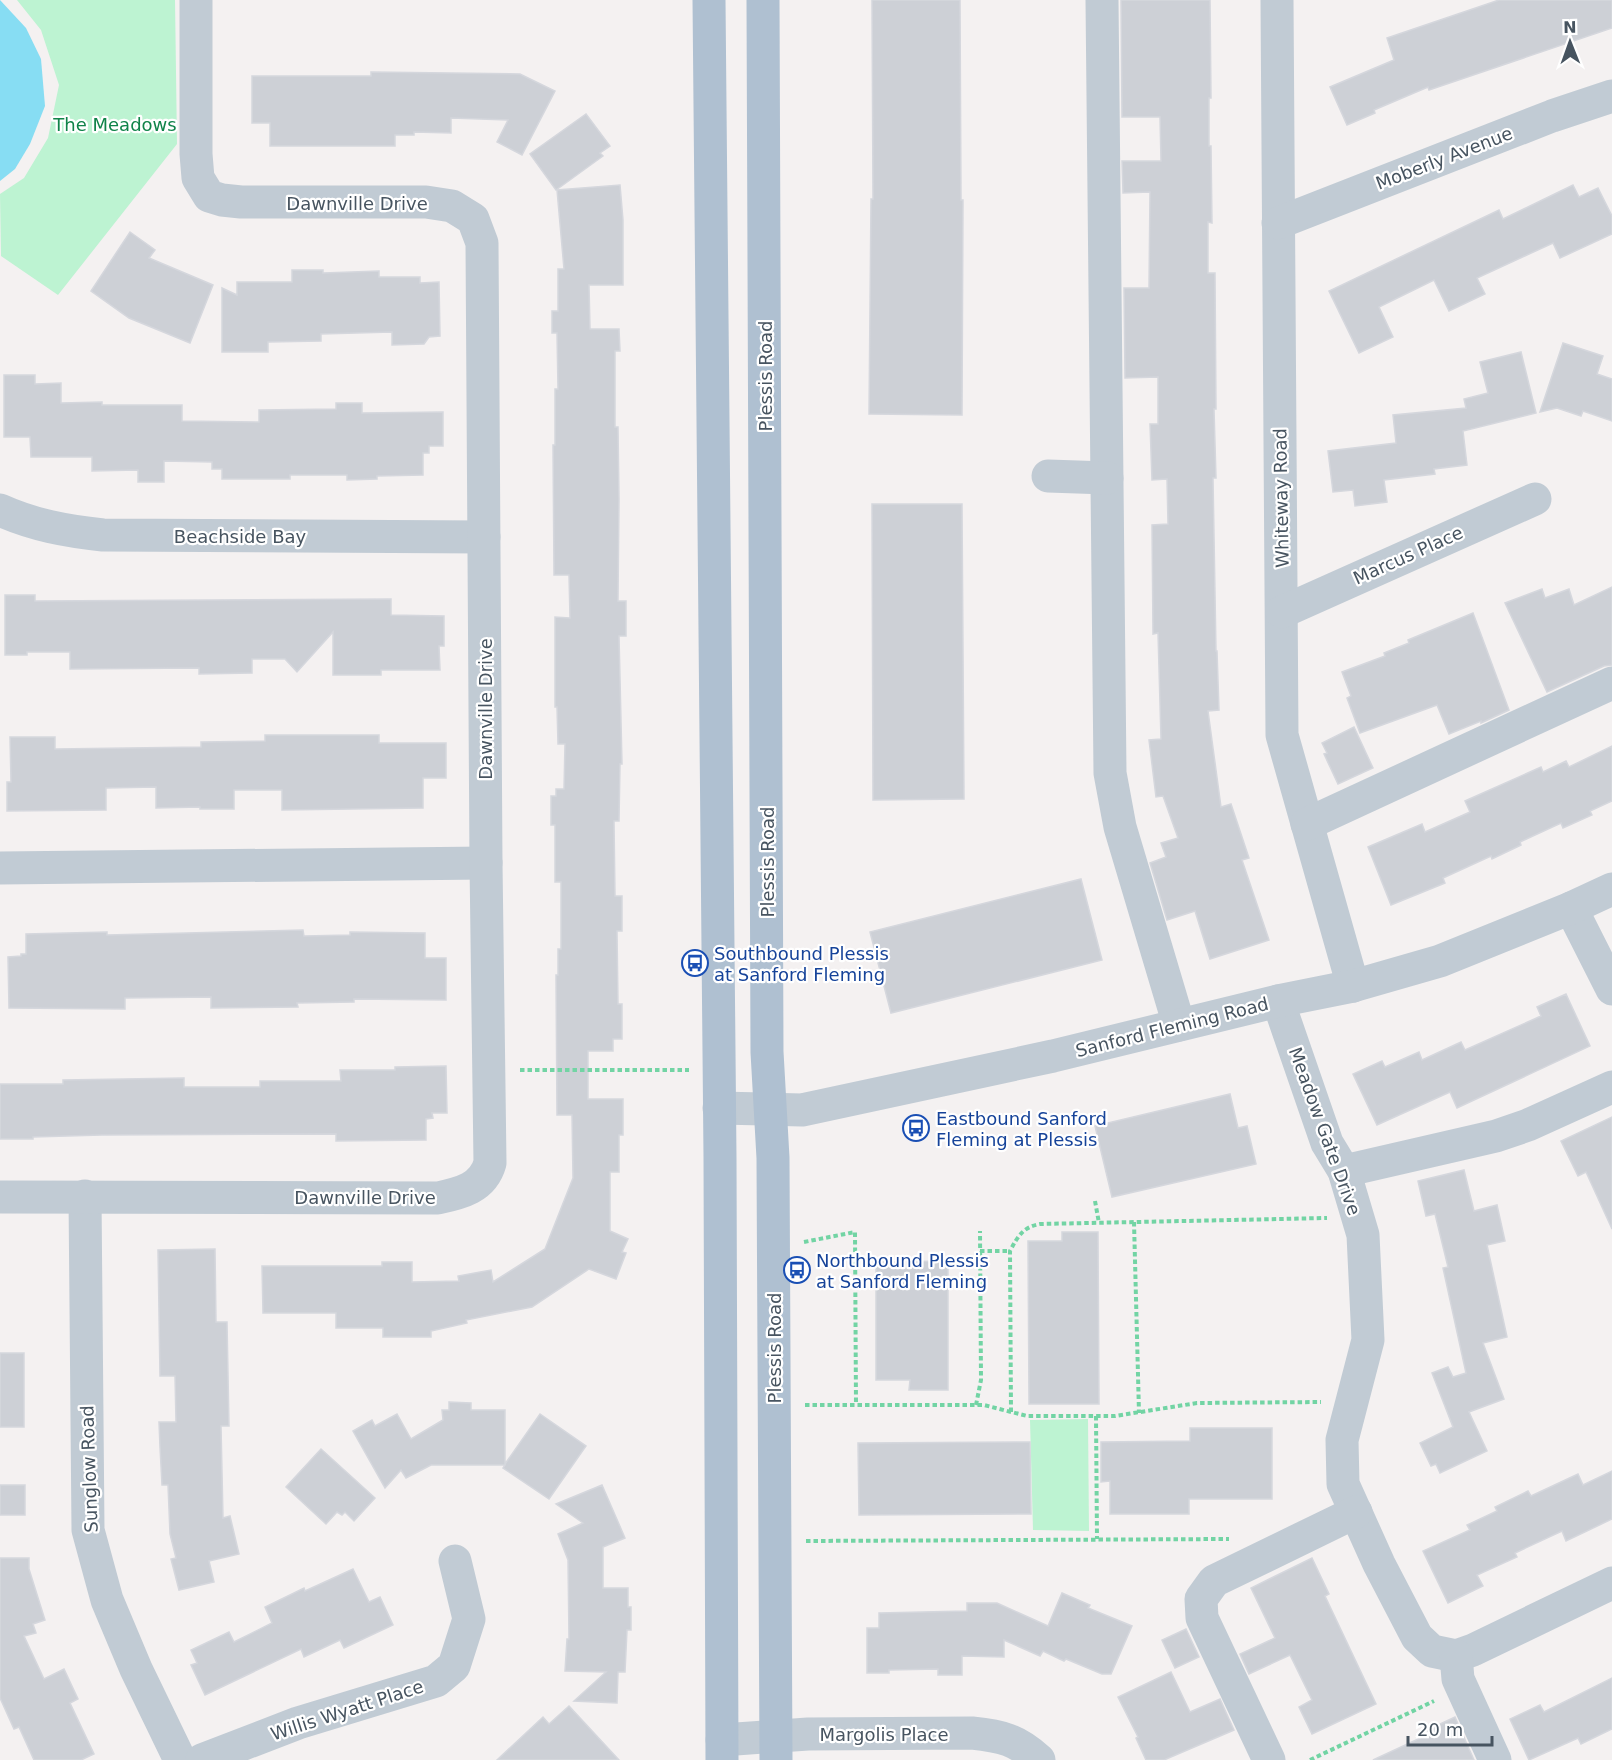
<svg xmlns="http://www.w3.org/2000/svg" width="1612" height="1760" font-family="'DejaVu Sans',sans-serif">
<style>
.green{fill:#bdf3d2}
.water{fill:#87ddf3}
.building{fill:#cdd0d6;stroke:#d5d7dd;stroke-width:1.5}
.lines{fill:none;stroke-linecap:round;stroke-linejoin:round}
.path{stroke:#72d4a4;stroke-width:4;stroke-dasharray:4.5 3;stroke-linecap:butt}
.minor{stroke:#c1cbd4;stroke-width:33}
.major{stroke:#afc0d1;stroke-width:33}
.labels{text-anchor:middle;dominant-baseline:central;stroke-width:4.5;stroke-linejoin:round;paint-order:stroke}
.park-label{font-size:18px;fill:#108349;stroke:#fff}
.street-label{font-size:18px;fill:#475460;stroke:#fff}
.transit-label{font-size:18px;fill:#164399;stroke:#fff;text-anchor:start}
</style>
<rect width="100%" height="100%" fill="#f4f1f1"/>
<g class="green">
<polygon points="17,0 175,0 177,144 58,295 1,256 0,194 24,178 48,138 59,85 41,30"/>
<polygon points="1088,1419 1089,1531 1033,1530 1030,1420"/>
</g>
<polygon class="water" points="0,0 26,28 41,59 45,106 30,144 15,169 0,181"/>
<g class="building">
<polygon points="872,0 960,0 961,200 963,200 962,415 869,414 871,199 873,199"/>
<polygon points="1121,0 1210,0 1211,98 1209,98 1209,146 1211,146 1212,223 1208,222 1208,273 1215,273 1216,409 1214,409 1216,478 1213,478 1216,651 1217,651 1219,710 1208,711 1221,807 1231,804 1249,858 1242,860 1269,940 1210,959 1195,911 1167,920 1150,863 1166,857 1161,843 1178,838 1163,796 1156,797 1149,740 1161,739 1158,633 1153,634 1152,525 1168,524 1167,479 1152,480 1150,424 1158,424 1158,377 1125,378 1124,288 1149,288 1150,192 1123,193 1122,161 1161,161 1160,117 1122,117"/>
<polygon points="1499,0 1612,0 1612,28 1429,90 1428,87 1374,110 1375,113 1347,125 1330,87 1394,60 1387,38"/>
<polygon points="371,72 520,74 555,91 522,155 497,142 508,120 451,118 451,133 414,132 414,135 395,135 395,146 270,146 270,123 252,123 252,76 371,76"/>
<polygon points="586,114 610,146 600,153 603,156 556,190 530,154"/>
<polygon points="620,185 623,220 623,285 589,285 590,329 619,329 620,351 615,351 615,427 618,427 619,499 618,601 626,601 626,636 619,636 622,764 620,764 619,821 614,821 615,896 622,896 622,931 617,931 618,1004 622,1004 622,1039 613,1039 613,1051 588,1051 588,1099 623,1099 623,1135 619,1135 619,1172 610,1172 610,1231 628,1239 622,1252 626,1253 616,1279 589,1269 532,1307 466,1320 467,1323 431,1331 431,1337 383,1337 383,1328 336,1328 336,1313 263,1313 262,1266 382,1266 382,1262 412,1262 412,1282 459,1281 458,1276 491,1270 493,1282 545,1249 573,1178 572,1115 557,1115 556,975 558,975 558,949 561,949 561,882 555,882 555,825 551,825 551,796 556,796 556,789 564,789 565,744 558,744 557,707 555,707 555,617 570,618 569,575 554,575 553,445 555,445 555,389 558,389 557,333 552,333 552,311 558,311 558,269 564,269 557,190"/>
<polygon points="1573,185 1579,197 1598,188 1612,216 1612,234 1560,258 1553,243 1477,278 1485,294 1449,311 1434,280 1379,307 1393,337 1359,353 1329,291 1499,210 1503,219"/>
<polygon points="130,232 155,250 149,258 213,285 190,343 129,318 91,291"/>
<polygon points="292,270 323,270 323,273 379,271 379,277 420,277 420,283 439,282 440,336 429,337 424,344 392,345 392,332 321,334 321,341 268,342 268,352 222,352 222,288 237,295 237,282 292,282"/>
<polygon points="1563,343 1603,356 1597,374 1612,379 1612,421 1583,411 1581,416 1557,408 1540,412"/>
<polygon points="1521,352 1536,413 1463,431 1467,465 1434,469 1435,474 1384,480 1387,502 1355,506 1353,490 1333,492 1328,451 1396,443 1393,415 1466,408 1464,399 1488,393 1480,362"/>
<polygon points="4,375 35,375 35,384 61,383 61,403 102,402 102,405 182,405 182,421 259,422 259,410 336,409 336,403 362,403 362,413 443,412 443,446 429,446 429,453 423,453 423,475 377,476 377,479 347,480 347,475 290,475 290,479 222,479 222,469 212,469 212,462 164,461 164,482 138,482 138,470 92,471 92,457 31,457 30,437 4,437"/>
<polygon points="872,504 962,504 964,799 873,800"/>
<polygon points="1612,587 1612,665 1604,666 1547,692 1505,603 1542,589 1545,598 1569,589 1574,605"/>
<polygon points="5,595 35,595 35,601 391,599 391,615 444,616 444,646 439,646 440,670 381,670 381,675 333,675 333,632 297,672 285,659 252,659 252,673 199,674 199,668 70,669 70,652 27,652 27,655 5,655"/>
<polygon points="1473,613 1509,710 1481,723 1481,721 1449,734 1437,705 1360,733 1347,698 1351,696 1342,672 1385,656 1384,653 1409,643 1408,640"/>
<polygon points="1354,727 1373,768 1338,784 1324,754 1327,753 1322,743"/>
<polygon points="265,735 379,735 379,743 446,743 446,778 423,778 423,808 282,810 282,790 234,790 234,809 200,809 200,807 156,808 156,787 106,788 106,810 7,811 7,782 11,782 10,737 55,737 55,749 201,747 201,742 265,741"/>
<polygon points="1612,746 1612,801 1590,811 1592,815 1563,828 1561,823 1520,842 1521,845 1492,859 1491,856 1443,878 1445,883 1391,905 1368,847 1422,824 1425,832 1470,812 1465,801 1541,767 1543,772 1566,761 1569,767"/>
<polygon points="1081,879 1102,960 891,1013 870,932"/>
<polygon points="303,930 304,936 350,935 350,932 425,933 425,958 446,958 446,1000 354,999 354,1002 297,1003 298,1007 211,1008 211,997 125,998 125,1009 9,1008 8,957 21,956 21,954 26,954 26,934 107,932 107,935"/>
<polygon points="1566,994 1590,1046 1457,1108 1450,1092 1377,1125 1353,1074 1382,1061 1385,1067 1419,1052 1422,1060 1461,1042 1465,1050 1541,1016 1537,1007"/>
<polygon points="446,1066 447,1113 432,1113 433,1118 426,1119 426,1140 336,1141 336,1134 102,1135 33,1137 33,1139 0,1139 0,1084 63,1084 63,1080 184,1078 184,1087 260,1087 260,1081 341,1081 340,1070 395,1070 395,1067"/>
<polygon points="1230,1094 1238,1128 1247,1126 1256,1164 1112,1197 1095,1126"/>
<polygon points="1612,1117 1612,1229 1586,1172 1578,1176 1561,1141"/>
<polygon points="1464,1170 1474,1211 1497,1205 1505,1241 1487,1245 1507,1337 1483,1343 1504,1399 1469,1412 1487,1451 1440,1473 1436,1464 1431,1466 1420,1443 1453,1427 1432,1373 1448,1367 1453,1377 1466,1373 1443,1268 1448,1267 1435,1214 1426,1216 1418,1181"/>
<polygon points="1062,1232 1098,1232 1099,1404 1029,1404 1028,1241 1062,1241"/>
<polygon points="215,1249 216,1322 227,1322 229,1426 221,1426 223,1518 230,1516 239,1554 209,1561 214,1582 179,1590 171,1559 176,1558 170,1534 168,1485 162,1485 160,1447 159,1422 176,1422 175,1376 160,1376 158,1250"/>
<polygon points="948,1261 948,1390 909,1390 910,1380 876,1380 876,1262"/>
<rect x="0" y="1353" width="24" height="74"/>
<polygon points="449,1402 471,1403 471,1410 505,1410 505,1464 540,1414 586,1446 549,1499 503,1468 505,1465 431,1465 406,1478 401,1470 385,1488 353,1431 372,1420 375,1426 397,1414 411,1439 443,1420 442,1410 449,1410"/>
<polygon points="1190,1428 1272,1428 1272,1499 1189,1499 1189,1514 1110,1514 1110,1481 1101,1482 1101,1442 1190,1441"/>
<polygon points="1030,1442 1031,1514 859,1515 858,1443"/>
<polygon points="321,1449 375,1498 354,1521 345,1512 342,1515 337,1512 326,1524 286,1487"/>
<polygon points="1612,1471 1612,1519 1566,1541 1562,1531 1515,1553 1517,1557 1477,1575 1483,1586 1448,1603 1423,1551 1470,1530 1467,1525 1497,1511 1495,1507 1528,1491 1531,1496 1578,1474 1583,1485"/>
<rect x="0" y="1485" width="25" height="30"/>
<polygon points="602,1485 625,1538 603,1547 603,1588 628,1588 628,1607 631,1607 631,1630 627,1630 625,1672 618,1672 617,1703 574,1701 606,1672 565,1671 567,1639 569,1639 568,1560 558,1534 583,1523 556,1504"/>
<polygon points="0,1558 29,1558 29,1569 45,1620 33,1624 36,1633 24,1636 44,1679 64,1669 78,1699 70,1703 94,1754 81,1760 34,1760 19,1727 14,1729 0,1698"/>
<polygon points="1312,1558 1329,1594 1325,1596 1376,1704 1312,1734 1299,1707 1312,1700 1290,1655 1249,1674 1240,1654 1275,1638 1251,1588"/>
<polygon points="353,1569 369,1602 380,1597 393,1625 344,1648 340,1640 304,1657 301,1649 205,1695 191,1665 197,1663 191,1650 229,1632 234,1642 272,1623 265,1607 304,1588 305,1591"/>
<polygon points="1062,1593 1090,1605 1088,1608 1132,1626 1111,1674 1102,1674 1066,1659 1064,1661 1043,1651 1040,1656 1004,1640 1004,1657 962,1656 962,1675 938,1675 938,1669 889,1670 889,1673 867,1673 867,1628 879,1628 879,1613 967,1611 967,1603 997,1603 1048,1626"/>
<polygon points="1186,1629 1199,1657 1175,1668 1162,1640"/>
<polygon points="1171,1672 1190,1712 1220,1699 1234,1730 1164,1760 1146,1760 1136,1738 1138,1737 1118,1697"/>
<polygon points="1612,1678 1612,1729 1581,1744 1578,1738 1529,1760 1510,1719 1540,1705 1544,1712"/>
<polygon points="569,1706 619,1760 497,1760 543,1717 549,1724"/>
<polygon points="1455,1717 1474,1760 1373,1760 1429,1734 1427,1730"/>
</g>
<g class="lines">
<g class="path">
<polyline points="520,1070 689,1070"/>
<polyline points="1095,1201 1099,1223"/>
<polyline points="1134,1222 1139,1413"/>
<polyline points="804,1242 855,1232 856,1405"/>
<polyline points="980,1251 1010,1251"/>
<polyline points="805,1405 984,1405 1027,1416 1115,1416 1197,1403 1321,1402"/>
<polyline points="976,1405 981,1380 980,1231"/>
<path d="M1011,1412L1010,1251C1018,1236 1023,1227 1040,1224L1327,1218"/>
<polyline points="1096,1416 1097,1539"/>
<polyline points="806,1541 1229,1539"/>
<polyline points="1310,1760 1434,1701"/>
</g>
<g class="minor">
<polyline points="1102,0 1110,773 1120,827 1179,1025"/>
<polyline points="1277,0 1282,735 1353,986"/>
<polyline points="1278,223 1552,116 1612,96"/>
<polyline points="1048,476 1107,478"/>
<path d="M0,510C33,525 66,531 103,535L484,537"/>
<polyline points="1282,612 1535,499"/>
<polyline points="1307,824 1612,683"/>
<polyline points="0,868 486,863"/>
<polyline points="1571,908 1612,989"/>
<polyline points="1278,1001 1327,1143 1344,1171 1363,1235 1368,1340 1342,1440 1343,1484 1379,1564 1417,1637 1432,1651 1456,1656 1473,1650 1612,1583"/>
<polyline points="719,1108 802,1110 1053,1056 1278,1001 1353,986 1440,961 1571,908 1612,889"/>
<polyline points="1344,1171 1496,1136 1528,1125 1612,1087"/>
<polyline points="85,1196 88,1530 107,1600 136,1669 180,1760"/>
<path d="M0,1197L438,1198C461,1193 483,1188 490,1163L486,863L482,243L473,219L452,206L426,202H241L222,200L209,196L198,178L196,154V0"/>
<polyline points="1456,1656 1458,1679 1495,1760"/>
<path d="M722,1740L808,1734L972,1733C1002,1736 1017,1740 1039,1760"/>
<polyline points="202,1760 298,1723 436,1681 454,1666 469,1619 455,1561"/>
<polyline points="1269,1760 1202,1618 1201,1599 1214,1581 1356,1512"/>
</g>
<g class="major">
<polyline points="709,0 720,1157 722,1760"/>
<polyline points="763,0 767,1052 773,1158 776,1760"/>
</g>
</g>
<defs>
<symbol id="bus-ring" viewBox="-11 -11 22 22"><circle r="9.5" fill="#fff" stroke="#1a4fb4" stroke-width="1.5"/><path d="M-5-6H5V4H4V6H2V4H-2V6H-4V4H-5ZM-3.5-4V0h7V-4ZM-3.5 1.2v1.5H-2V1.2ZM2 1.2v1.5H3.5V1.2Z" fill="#1a4fb4"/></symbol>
</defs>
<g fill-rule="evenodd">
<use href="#bus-ring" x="680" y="948" width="30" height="30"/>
<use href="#bus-ring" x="901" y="1113" width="30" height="30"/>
<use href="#bus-ring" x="782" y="1255" width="30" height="30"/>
</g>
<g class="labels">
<g class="park-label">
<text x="115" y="124">The Meadows</text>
</g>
<g class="street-label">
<text transform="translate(1444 158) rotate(-21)">Moberly Avenue</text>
<text x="357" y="203">Dawnville Drive</text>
<text transform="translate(765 376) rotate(-90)">Plessis Road</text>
<text transform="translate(1281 498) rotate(-91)">Whiteway Road</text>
<text x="240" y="536">Beachside Bay</text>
<text transform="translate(1408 555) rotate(-24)">Marcus Place</text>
<text transform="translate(485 709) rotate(-90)">Dawnville Drive</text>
<text transform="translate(767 862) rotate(-90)">Plessis Road</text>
<text transform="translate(1172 1027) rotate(-14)">Sanford Fleming Road</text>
<text transform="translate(1325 1131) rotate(70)">Meadow Gate Drive</text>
<text x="365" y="1197">Dawnville Drive</text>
<text transform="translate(774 1348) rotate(-90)">Plessis Road</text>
<text transform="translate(89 1469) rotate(-92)">Sunglow Road</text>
<text transform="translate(347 1710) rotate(-18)">Willis Wyatt Place</text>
<text x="884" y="1734">Margolis Place</text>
</g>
<g class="transit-label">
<text x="714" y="953">Southbound Plessis<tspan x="714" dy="21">at Sanford Fleming</tspan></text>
<text x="936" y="1118">Eastbound Sanford<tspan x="936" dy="21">Fleming at Plessis</tspan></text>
<text x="816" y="1260">Northbound Plessis<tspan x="816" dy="21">at Sanford Fleming</tspan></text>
</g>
</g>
<g transform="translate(1570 42) rotate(359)" stroke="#ffffff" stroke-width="4.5" paint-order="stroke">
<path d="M0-4.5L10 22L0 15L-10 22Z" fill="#475460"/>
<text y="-9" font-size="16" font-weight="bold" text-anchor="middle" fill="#475460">N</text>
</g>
<path d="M1408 1736v9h84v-9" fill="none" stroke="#475460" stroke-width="3"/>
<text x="1417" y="1736" font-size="18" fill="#475460" stroke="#ffffff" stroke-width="4.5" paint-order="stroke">20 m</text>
</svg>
